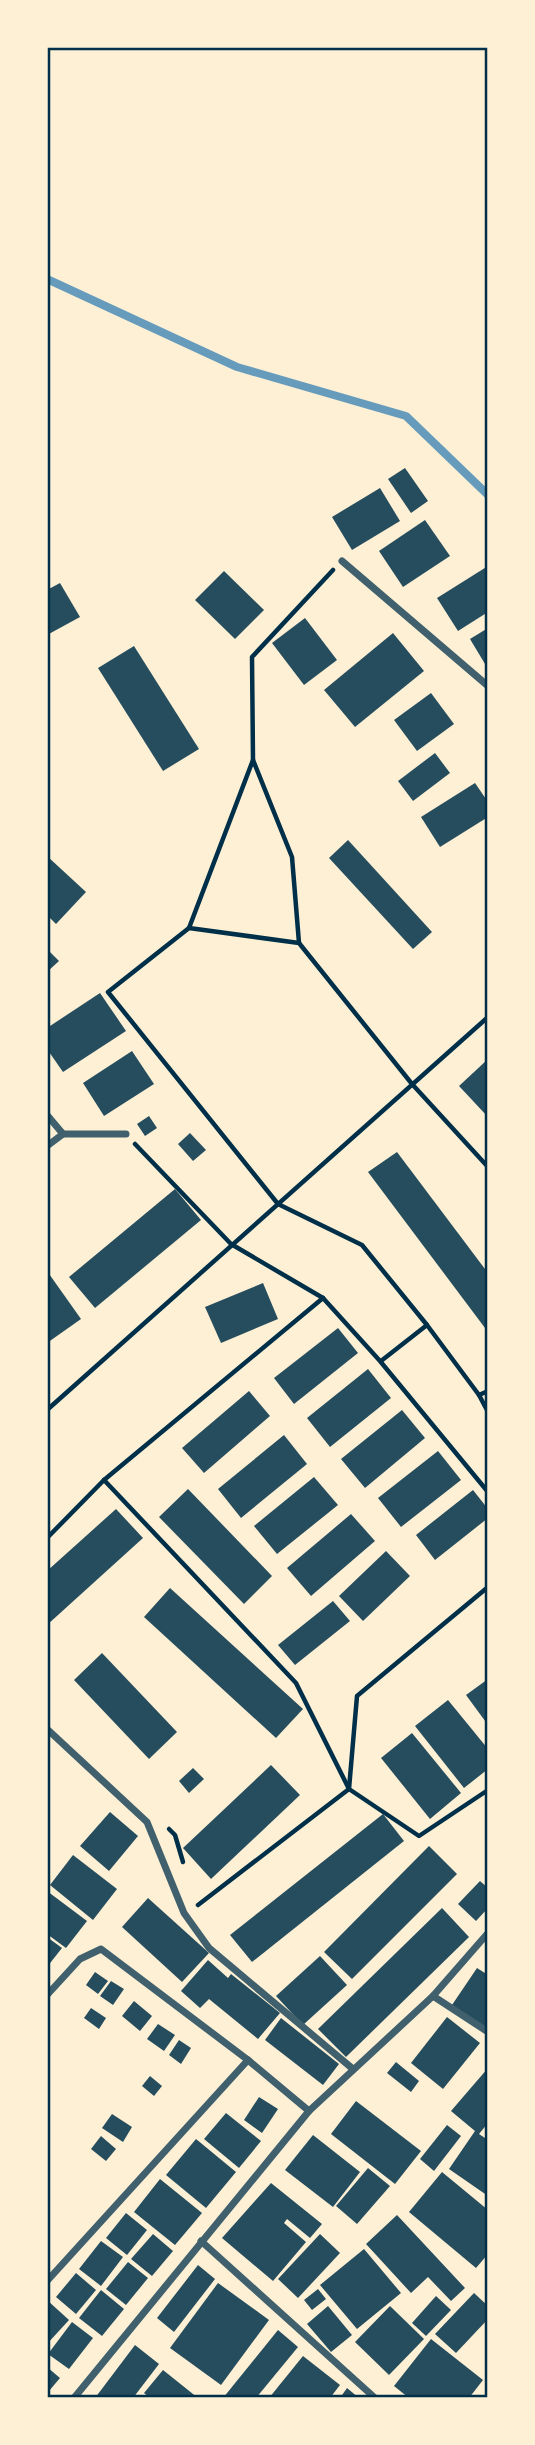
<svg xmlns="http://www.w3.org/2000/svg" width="535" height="2445" font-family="Poppins,sans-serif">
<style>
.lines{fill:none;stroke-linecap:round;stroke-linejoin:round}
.stream{stroke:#669bbc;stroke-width:8}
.building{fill:#264d5e}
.path{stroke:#003049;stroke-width:4.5}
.minor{stroke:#3f606c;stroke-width:7}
.neatline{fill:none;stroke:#003049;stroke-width:2.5}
</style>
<rect width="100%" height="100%" fill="#fdf0d5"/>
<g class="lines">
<polyline class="stream" points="47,279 237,367 406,416 488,495"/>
</g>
<g class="building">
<polygon points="405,468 428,501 411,513 388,479"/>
<polygon points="380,488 400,521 352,550 332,517"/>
<polygon points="425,520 450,556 403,587 379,551"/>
<polygon points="488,566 488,612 458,631 437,598"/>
<polygon points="224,571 264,610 235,639 195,600"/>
<polygon points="60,583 80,617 47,635 47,590"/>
<polygon points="305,618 337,660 304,685 272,643"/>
<polygon points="488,628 488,669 470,639"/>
<polygon points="393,633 424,671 355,727 324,690"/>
<polygon points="134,646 199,749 163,771 98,668"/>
<polygon points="431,693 454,724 417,751 394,720"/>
<polygon points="435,753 450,773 413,801 398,781"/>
<polygon points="475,783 488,802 488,817 440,847 421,817"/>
<polygon points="348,840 432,932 413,949 329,858"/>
<polygon points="47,856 86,892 56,924 47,915"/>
<polygon points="47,949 59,961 47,972"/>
<polygon points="100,993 126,1031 63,1072 47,1049 47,1028"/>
<polygon points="132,1051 154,1084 104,1116 83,1083"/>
<polygon points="488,1059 488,1117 459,1086"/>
<polygon points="149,1116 157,1128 145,1136 137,1124"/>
<polygon points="190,1133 206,1150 193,1161 178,1144"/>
<polygon points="397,1152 488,1273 488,1332 368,1172"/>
<polygon points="175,1189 201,1220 95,1308 69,1277"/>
<polygon points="47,1271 81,1319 47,1343"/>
<polygon points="263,1283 278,1319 221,1343 205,1307"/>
<polygon points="338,1328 358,1353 294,1404 274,1378"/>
<polygon points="368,1369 391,1398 330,1447 307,1418"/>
<polygon points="249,1391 270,1416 204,1473 182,1448"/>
<polygon points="402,1410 425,1438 365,1488 341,1459"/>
<polygon points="284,1435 307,1464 241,1518 218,1489"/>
<polygon points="438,1451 461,1480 401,1527 378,1498"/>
<polygon points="314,1477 338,1505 277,1554 254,1526"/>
<polygon points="188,1489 272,1576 244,1604 159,1517"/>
<polygon points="473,1490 488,1509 488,1518 435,1560 416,1535"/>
<polygon points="116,1509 143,1538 47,1625 47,1571"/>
<polygon points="351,1514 375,1541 311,1596 287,1568"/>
<polygon points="386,1551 410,1576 363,1621 339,1596"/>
<polygon points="170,1588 303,1709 276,1738 144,1617"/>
<polygon points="333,1601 350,1621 295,1665 278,1645"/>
<polygon points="102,1653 177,1732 149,1759 74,1680"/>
<polygon points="488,1679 488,1725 466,1695"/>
<polygon points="448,1700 488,1749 488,1769 464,1788 415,1726"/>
<polygon points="412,1733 461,1793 430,1819 381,1758"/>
<polygon points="271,1765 300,1795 211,1879 183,1848"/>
<polygon points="193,1768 204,1779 189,1793 179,1781"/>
<polygon points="110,1812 138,1836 109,1871 80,1846"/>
<polygon points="383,1814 404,1841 252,1962 230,1935"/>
<polygon points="429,1846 457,1874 352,1979 324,1952"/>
<polygon points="73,1855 117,1889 93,1920 50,1885"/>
<polygon points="480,1881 488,1888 488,1908 476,1921 458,1904"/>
<polygon points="47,1891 87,1921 66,1948 47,1934"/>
<polygon points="148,1898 209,1953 182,1982 122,1927"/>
<polygon points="442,1908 469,1937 346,2057 318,2029"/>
<polygon points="47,1937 62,1948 47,1967"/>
<polygon points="320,1956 347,1985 303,2025 276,1996"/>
<polygon points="208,1960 228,1978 231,1974 280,2013 258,2039 209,1999 200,2008 181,1991"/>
<polygon points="477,1968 488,1975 487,2028 452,2005"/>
<polygon points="95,1972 108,1981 98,1994 86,1985"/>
<polygon points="111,1981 124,1989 113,2005 100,1996"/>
<polygon points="134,2001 152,2016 140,2031 122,2016"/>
<polygon points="91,2008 106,2018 99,2029 84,2018"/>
<polygon points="447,2017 480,2043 443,2089 411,2063"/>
<polygon points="281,2018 339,2064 323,2085 265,2040"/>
<polygon points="158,2024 175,2035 164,2051 147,2039"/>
<polygon points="179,2040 191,2048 181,2064 169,2055"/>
<polygon points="396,2062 419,2081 411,2092 387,2073"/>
<polygon points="488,2068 488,2123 479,2134 488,2140 488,2196 449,2169 475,2131 451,2111"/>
<polygon points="150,2076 162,2086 154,2096 142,2086"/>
<polygon points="259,2097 278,2109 262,2133 244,2120"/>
<polygon points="356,2101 421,2151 395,2184 331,2134"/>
<polygon points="226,2113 261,2141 239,2168 204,2139"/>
<polygon points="112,2114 132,2127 123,2142 102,2128"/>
<polygon points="447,2125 461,2136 434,2171 420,2159"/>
<polygon points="313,2135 360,2172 333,2207 285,2170"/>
<polygon points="101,2136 116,2149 106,2161 91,2149"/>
<polygon points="196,2139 236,2172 206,2208 166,2175"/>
<polygon points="368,2168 390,2186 357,2224 336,2206"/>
<polygon points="442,2172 488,2210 488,2254 476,2268 409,2212"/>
<polygon points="160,2179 202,2213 175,2245 134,2212"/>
<polygon points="271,2183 322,2224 310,2238 287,2219 284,2223 306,2242 273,2281 222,2238"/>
<polygon points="126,2213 147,2230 127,2255 106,2238"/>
<polygon points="397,2215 465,2288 451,2301 428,2277 411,2293 366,2244"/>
<polygon points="153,2234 173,2251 152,2276 131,2259"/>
<polygon points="320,2234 340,2253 298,2298 278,2279"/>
<polygon points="101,2241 123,2257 101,2286 79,2269"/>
<polygon points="364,2249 401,2293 357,2329 320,2285"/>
<polygon points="128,2262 148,2278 126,2305 106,2289"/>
<polygon points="198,2265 215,2279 174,2332 157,2318"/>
<polygon points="76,2273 96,2290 76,2314 56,2297"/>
<polygon points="218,2283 269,2320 221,2385 170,2348"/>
<polygon points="318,2289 326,2299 312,2310 304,2300"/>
<polygon points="101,2290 124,2309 102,2336 79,2318"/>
<polygon points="474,2293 488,2306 488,2319 456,2353 435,2334"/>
<polygon points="436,2296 451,2310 426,2336 412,2323"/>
<polygon points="47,2300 69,2320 47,2344"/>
<polygon points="328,2306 352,2335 331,2352 307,2324"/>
<polygon points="390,2306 424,2339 389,2375 355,2342"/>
<polygon points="72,2322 93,2338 69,2369 48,2354"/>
<polygon points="278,2330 298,2347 256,2398 223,2398"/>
<polygon points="431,2339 483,2380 469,2398 409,2398 394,2386"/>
<polygon points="135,2345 159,2364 133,2398 95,2398"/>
<polygon points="303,2356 340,2385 330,2398 269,2398"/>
<polygon points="47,2367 60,2378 49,2391 47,2390"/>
<polygon points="163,2370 198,2398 150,2398 144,2393"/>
<polygon points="347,2388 359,2398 340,2398"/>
</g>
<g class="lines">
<g class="path">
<polyline points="253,760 189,928 108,992 278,1204 362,1245 427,1325 479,1395 488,1412"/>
<polyline points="189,928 299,943 412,1084 488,1167"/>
<polyline points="299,943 292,857 253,760 252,657 333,570"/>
<polyline points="135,1144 231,1244 323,1298 380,1361 488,1492"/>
<polyline points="381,1361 427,1325"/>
<polyline points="479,1395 488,1391"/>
<polyline points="47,1410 488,1017"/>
<polyline points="104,1480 296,1683 349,1789 419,1836 488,1790"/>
<polyline points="47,1538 104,1480 323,1298"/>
<polyline points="169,1829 175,1835 183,1862"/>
<polyline points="198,1905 349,1789 357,1696 488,1587"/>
</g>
<g class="minor">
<polyline points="342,561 488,686"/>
<polyline points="47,1115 63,1134"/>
<polyline points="47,1146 63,1134 126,1134"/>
<polyline points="47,1729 147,1822 184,1913 209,1948 353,2069"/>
<polyline points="47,1995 80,1959 101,1949 248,2060 309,2111"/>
<polyline points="433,1996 488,2032"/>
<polyline points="201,2241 375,2398"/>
<polyline points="47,2281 248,2060"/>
<polyline points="74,2398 309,2111 433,1996 488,1933"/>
</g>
</g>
<rect width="535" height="2445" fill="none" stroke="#fdf0d5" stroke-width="98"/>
<rect x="49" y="49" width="437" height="2347" class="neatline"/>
</svg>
